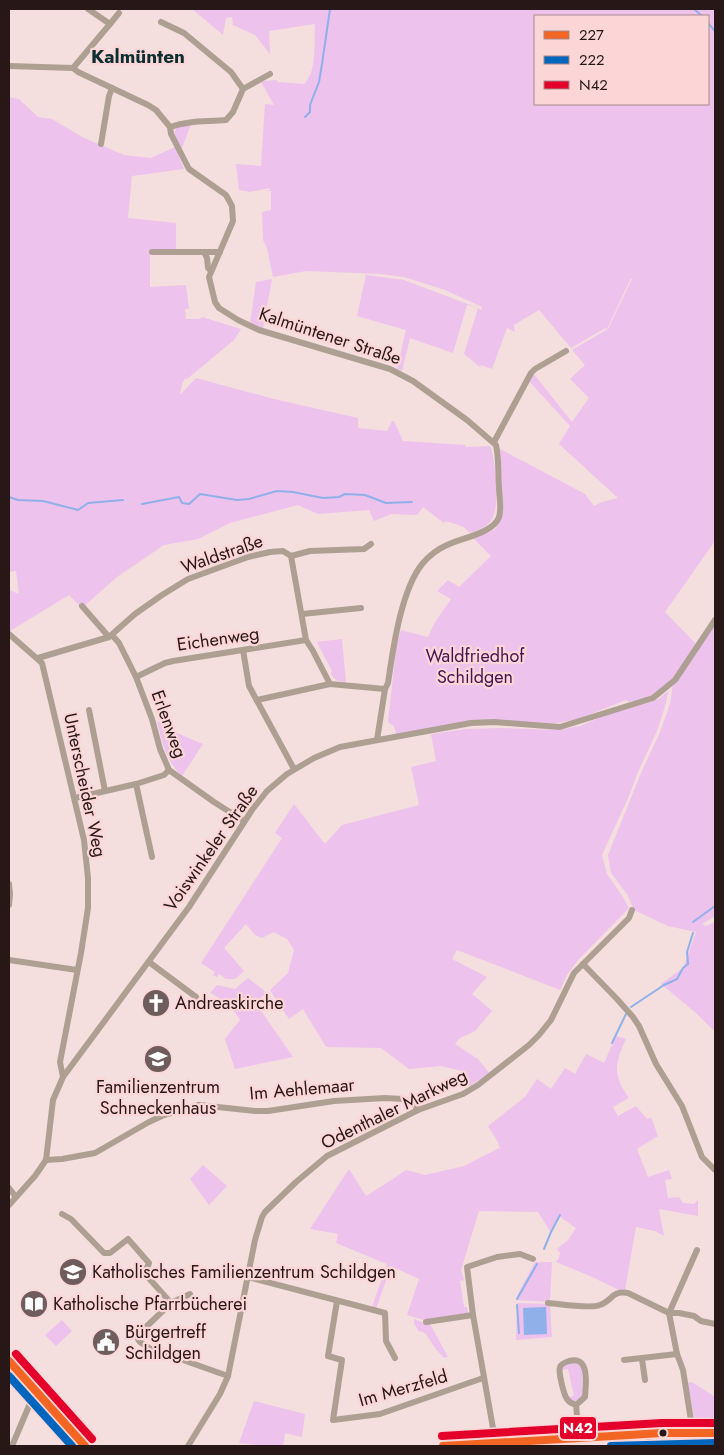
<svg xmlns="http://www.w3.org/2000/svg" width="724" height="1455" font-family="Jost,sans-serif">
<style>
.green{fill:#edc2ed;fill-rule:evenodd}
.water{fill:#90b0ea}
.lines{fill:none;stroke-linecap:round;stroke-linejoin:round}
.stream{stroke:#90b0ea;stroke-width:2}
.minor{stroke:#ae9f93;stroke-width:6}
.major{stroke:#b3a298;stroke-width:9}
.bus-1-casing{stroke:#fcd6d6;stroke-width:11}
.bus-2-casing{stroke:#fcd6d6;stroke-width:11}
.bus-3-casing{stroke:#fcd6d6;stroke-width:11}
.bus-1{stroke:#f26522;stroke-width:8}
.bus-2{stroke:#0065bd;stroke-width:8}
.bus-3{stroke:#e4002b;stroke-width:8}
.bus-dot{fill:#271717;stroke:#fcd6d6;stroke-width:2}
.labels{text-anchor:middle;dominant-baseline:central;stroke-width:4.5;stroke-linejoin:round;paint-order:stroke}
.street-label{font-size:18px;fill:#271717;stroke:#fcd6d6}
.park-label{font-size:18px;fill:#461254;stroke:#fcd6d6}
.poi-label{font-size:18px;fill:#271717;stroke:#fcd6d6;text-anchor:start}
.neighbourhood-label{font-size:19px;font-weight:bold;fill:#0b2f30;stroke:#fcd6d6}
.line-badge{stroke:#fcd6d6;stroke-width:2}
.badge-label{font-size:14px;text-anchor:middle;font-weight:bold;fill:#fff}
</style>
<rect width="100%" height="100%" fill="#f4dede"/>
<g class="green">
<path d="M192,9H715V541L665,612L697,645C685,662 673,685 654,695C646,699 637,700 628,702L626,700L578,719L557,723L527,722H465L396,734L394,726L388,722L396,649L401,630L428,637L435,622L451,599L437,591L448,580L459,587L491,556L473,538L490,532L496,528L500,521L503,511L500,449L585,494L594,506L602,502L618,498L559,444L570,426L529,381L533,373L572,422L589,398L570,379L585,365L572,350L608,329L632,279L631,278L607,329L605,328L571,348L539,310L514,325L515,332L507,328L492,369L481,365L480,367L464,354L478,308L467,305L453,353L410,338L402,371L397,369L406,330L357,316L366,275L404,280L478,308L481,310L482,307L445,290L404,277L381,274L306,271L273,277L267,248L263,240L262,212L271,210V191H265L270,190L269,188L250,192L239,190L236,164L261,166L265,104L274,105L261,82L263,81L277,80V82L305,84C307,79 310,77 311,73C316,58 314,39 315,24L269,31L270,54L255,35L233,25L232,17L226,18L223,35ZM535,16H708V104H535Z"/>
<path d="M9,97L19,99L38,117L52,119L82,137L124,155L151,158L175,147L184,169L132,176L128,218L176,223V249H150V287L186,285L189,309H185L186,319H200L202,317L241,329L234,340L187,379L185,378L182,384L180,395L196,378L274,399L358,418V428L387,431L392,421H394L403,441L465,445L466,447L490,446C496,459 500,507 492,519C487,527 478,530 470,533L464,527L446,521L444,523L423,507L417,515L391,514L374,521L369,510L318,514L298,505L230,523L198,539L164,545L117,577L82,608L69,595L10,631L9,630V590L19,594L16,571L9,572Z"/>
<path d="M191,124L182,148C178,141 171,135 177,127Z"/>
<polygon points="272,279 263,329 250,324 256,282"/>
<polygon points="715,625 715,916 702,924 706,926 715,922 715,1032 696,1013 661,984 683,968 696,932 668,926 634,910 627,894 611,873 608,855 641,773 660,732 670,704 673,684"/>
<path d="M342,639L346,682C338,681 335,681 331,674L332,671L317,642Z"/>
<polygon points="668,691 666,703 657,731 638,772 629,796 602,855 607,874 623,897 629,908 578,960 567,975 560,990 457,950 452,959 487,977 472,994 492,1011 475,1031 460,1038 455,1044 478,1059 489,1073 470,1086 462,1071 441,1066 409,1069 381,1048 326,1047 303,1009 289,1019 270,990 288,973 294,950 287,939 274,932 262,938 255,935 246,924 224,948 244,971 235,979 226,979 219,974 217,977 213,975 215,972 201,963 282,838 275,833 294,804 325,844 342,825 419,805 411,767 436,761 431,734 466,729 501,728 558,730 580,726 620,709 651,702 660,698"/>
<path d="M157,721L177,733L203,744L182,776C166,761 162,742 157,721Z"/>
<polygon points="248,978 267,993 255,1002 293,1057 235,1069 225,1039 240,1020 229,1003 210,993 217,985 235,989"/>
<path d="M616,1036L626,1039C615,1063 612,1074 629,1098L613,1107L618,1116L636,1106L647,1119L651,1117L658,1136L637,1149L648,1177L669,1170L672,1179L665,1180L668,1198L679,1197L683,1203L694,1204L698,1200V1216L659,1209L664,1236L655,1231L636,1227L625,1290H619L590,1276L556,1262L559,1258L560,1253L557,1249L568,1240L576,1228L559,1216L550,1231L538,1212L479,1211L461,1270L464,1280L460,1281L464,1307H467L468,1313L424,1320L407,1315L419,1279L391,1266L376,1309L372,1307L387,1264L336,1243L338,1234L310,1229L349,1169L366,1196L393,1179L406,1170L425,1175L464,1166L499,1148L500,1149L498,1142L488,1126L525,1097L537,1079L551,1089L565,1068L575,1074L586,1054L604,1063Z"/>
<polygon points="203,1165 227,1186 209,1205 190,1179"/>
<polygon points="535,1262 552,1262 550,1302 517,1300 518,1294"/>
<polygon points="517,1303 550,1304 552,1337 516,1340"/>
<polygon points="414,1319 427,1324 430,1324 448,1357 444,1358 435,1348 426,1334 423,1332 418,1331 414,1323"/>
<polygon points="62,1320 72,1331 56,1346 45,1335"/>
<polygon points="576,1362 582,1368 583,1396 574,1402 568,1397 574,1396 568,1369 562,1370 565,1365"/>
<polygon points="692,1382 715,1397 715,1428 700,1428 696,1425 687,1383"/>
<polygon points="254,1401 305,1414 302,1437 285,1433 283,1446 268,1446 239,1443"/>
</g>
<polygon class="water" points="546,1307 547,1334 524,1335 523,1308"/>
<g class="lines">
<g class="stream">
<polyline points="694,9 702,16"/>
<polyline points="708,23 715,31"/>
<polyline points="305,117 310,112 310,105 319,82 322,64 330,9"/>
<polyline points="9,497 18,500 43,501 78,510 88,503 123,500"/>
<polyline points="142,504 179,497 182,503 189,504 200,494 237,500 249,499 277,491 293,492 323,498 339,497 345,494 365,495 386,503 412,502"/>
<polyline points="693,922 715,906"/>
<polyline points="631,1007 664,985 677,979 683,968 688,964 687,952 693,933"/>
<polyline points="612,1043 626,1014"/>
<polyline points="544,1249 551,1232 560,1215"/>
<polyline points="517,1299 537,1264"/>
<polyline points="517,1305 519,1333"/>
</g>
<g class="minor">
<path d="M161,22L184,33L231,72L243,89L233,112L226,120C206,122 190,120 170,127"/>
<polyline points="110,24 119,13"/>
<path d="M9,66L73,68L78,72L148,105L156,110L170,127L171,134L189,169L226,195L232,206L233,221L209,277L215,302L219,308L238,320L259,330L390,369L413,381L467,420L496,445C499,458 498,473 499,487C499,496 502,508 499,517C494,533 461,538 447,545C438,549 429,556 423,563C401,589 393,649 388,683L385,689L377,740"/>
<polyline points="73,68 110,24 88,9"/>
<polyline points="243,89 270,74"/>
<polyline points="101,144 109,96 112,88"/>
<polyline points="152,252 220,252"/>
<polyline points="204,252 207,258 208,268 211,271"/>
<polyline points="494,442 531,373 535,369 566,351"/>
<polyline points="291,556 310,551 364,549 371,544"/>
<polyline points="82,606 109,637"/>
<polyline points="302,614 361,608"/>
<polyline points="9,634 42,663 84,840 88,878 88,908 81,953 60,1062 63,1077"/>
<polyline points="112,635 119,643 136,677 152,719 160,749 169,770 214,802 244,821"/>
<polyline points="243,650 249,686 294,769"/>
<polyline points="38,658 109,637 135,614 162,595 188,579 248,557 270,552 283,551 291,556 306,640 313,651 330,684 385,689"/>
<polyline points="136,677 165,663 173,661 306,640"/>
<polyline points="257,700 330,684"/>
<polyline points="89,710 105,791"/>
<polyline points="136,784 152,857"/>
<polyline points="75,798 136,784 164,775 169,770"/>
<polyline points="9,884 10,894 9,905"/>
<polyline points="9,960 77,970"/>
<polyline points="149,962 196,997"/>
<polyline points="583,964 617,999 633,1017 639,1026 656,1064 682,1106 702,1157 715,1170"/>
<polyline points="46,1160 62,1159 95,1153 149,1122 164,1115 199,1105 255,1111 268,1111 334,1101 385,1098 403,1099 413,1103 418,1110"/>
<polyline points="9,1188 16,1197"/>
<polyline points="9,1205 35,1176 46,1160 53,1100 63,1077 189,907 252,810 267,791 287,774 314,758 340,747 471,723 494,722 560,727 653,698 675,680 715,620"/>
<polyline points="62,1214 71,1219 104,1253 110,1253 128,1239 149,1263 146,1270 146,1275 171,1303"/>
<polyline points="248,1277 385,1313 386,1341 395,1358"/>
<polyline points="190,1294 171,1303 145,1328 138,1339 140,1342 149,1348 228,1376"/>
<polyline points="337,1301 328,1356 342,1360 333,1420 380,1414 483,1378"/>
<path d="M548,1303C561,1304 589,1309 600,1305C612,1301 612,1290 628,1293L669,1313H679L694,1316L701,1321L715,1324"/>
<polyline points="426,1322 473,1315"/>
<polyline points="642,1359 645,1380"/>
<polyline points="624,1360 677,1354"/>
<path d="M576,1405C573,1404 569,1402 567,1399C564,1395 558,1372 560,1367C561,1364 566,1362 569,1361C590,1355 586,1384 585,1397L576,1405L579,1437"/>
<polyline points="693,1433 683,1370 677,1354 669,1313 697,1250"/>
<polyline points="496,1445 473,1315 467,1267 497,1257 520,1254 533,1259"/>
<polyline points="12,1446 31,1401 38,1394"/>
<polyline points="188,1446 220,1394 228,1376 255,1240 262,1217 265,1212 296,1182 327,1156 418,1110 463,1094 478,1085 529,1045 539,1035 551,1020 574,973 629,918 632,910"/>
<polyline points="648,1446 649,1434"/>
</g>
<g class="major">
<polyline points="9,1361 85,1446"/>
<polyline points="443,1446 579,1437 662,1433 715,1433"/>
</g>
<defs>
<g id="bus-1">
<polyline points="9,1361 85,1446"/>
<polyline points="443,1446 662,1433 715,1433"/>
</g>
<g id="bus-2">
<polyline points="9,1376 72,1446"/>
<polyline points="611,1446 715,1443"/>
</g>
<g id="bus-3">
<polyline points="16,1354 92,1439"/>
<polyline points="442,1436 662,1423 715,1423"/>
</g>
</defs>
<use href="#bus-1" class="bus-1-casing"/>
<use href="#bus-2" class="bus-2-casing"/>
<use href="#bus-3" class="bus-3-casing"/>
<use href="#bus-1" class="bus-1"/>
<use href="#bus-2" class="bus-2"/>
<use href="#bus-3" class="bus-3"/>
</g>
<defs>
<symbol id="church-disc" viewBox="-11 -11 22 22"><circle r="9.5" fill="#6f5d5d" stroke="#fcd6d6"/><path d="M-1.2-6h2.4v3.5h3.3v2.4h-3.3V6h-2.4V-.1h-3.3v-2.4h3.3Z" fill="#fff"/></symbol>
<symbol id="school-disc" viewBox="-11 -11 22 22"><circle r="9.5" fill="#6f5d5d" stroke="#fcd6d6"/><path d="M0-5L7-2L0 1L-7-2ZM-4 1L0 2.5L4 1V4Q0 6-4 4Z" fill="#fff"/></symbol>
<symbol id="library-disc" viewBox="-11 -11 22 22"><circle r="9.5" fill="#6f5d5d" stroke="#fcd6d6"/><path d="M-6-4Q-3-5.5-.7-3.5V5Q-3 3-6 4ZM6-4Q3-5.5 .7-3.5V5Q3 3 6 4Z" fill="#fff"/></symbol>
<symbol id="civic-disc" viewBox="-11 -11 22 22"><circle r="9.5" fill="#6f5d5d" stroke="#fcd6d6"/><path d="M-.6-6.5H3V-4.5H.6V-3L4-1V1h2V6H-6V1h2V-1L-.6-3ZM-1.2 2.5V6h2.4V2.5Z" fill="#fff"/></symbol>
</defs>
<g fill-rule="evenodd">
<use href="#church-disc" x="140" y="987" width="32" height="32"/>
<use href="#school-disc" x="142" y="1043" width="32" height="32"/>
<use href="#school-disc" x="57" y="1256" width="32" height="32"/>
<use href="#library-disc" x="18" y="1288" width="32" height="32"/>
<use href="#civic-disc" x="90" y="1326" width="32" height="32"/>
</g>
<circle class="bus-dot" cx="663" cy="1433" r="4.5"/>
<g class="labels">
<g class="street-label">
<text transform="translate(330 336) rotate(18)">Kalmüntener Straße</text>
<text transform="translate(222 554) rotate(-19)">Waldstraße</text>
<text transform="translate(218 639) rotate(-8)">Eichenweg</text>
<text transform="translate(169 724) rotate(70)">Erlenweg</text>
<text transform="translate(85 785) rotate(78)">Unterscheider Weg</text>
<text transform="translate(211 848) rotate(-55)">Voiswinkeler Straße</text>
<text transform="translate(302 1089) rotate(-5)">Im Aehlemaar</text>
<text transform="translate(394 1109) rotate(-26)">Odenthaler Markweg</text>
<text transform="translate(403 1388) rotate(-16)">Im Merzfeld</text>
</g>
<g class="park-label">
<text x="475" y="656">Waldfriedhof<tspan x="475" dy="21">Schildgen</tspan></text>
</g>
<g class="poi-label">
<text x="175" y="1003">Andreaskirche</text>
<text x="158" y="1087" text-anchor="middle">Familienzentrum<tspan x="158" dy="21">Schneckenhaus</tspan></text>
<text x="92" y="1272">Katholisches Familienzentrum Schildgen</text>
<text x="53" y="1304">Katholische Pfarrbücherei</text>
<text x="125" y="1332">Bürgertreff<tspan x="125" dy="21">Schildgen</tspan></text>
</g>
<g class="neighbourhood-label">
<text x="138" y="56">Kalmünten</text>
</g>
</g>
<rect class="line-badge" x="559" y="1416" width="38" height="24" rx="5" fill="#e4002b"/>
<g class="badge-label">
<text x="578" y="1433">N42</text>
</g>
<rect width="724" height="1455" fill="none" stroke="#271717" stroke-width="20"/>
<rect x="534" y="15" width="175" height="90" fill="#fcd6d6" stroke="#a78a8a"/>
<rect x="544" y="31" width="25" height="8" fill="#f26522" stroke="#a78a8a"/>
<text x="579" y="40" font-size="15" fill="#271717">227</text>
<rect x="544" y="56" width="25" height="8" fill="#0065bd" stroke="#a78a8a"/>
<text x="579" y="65" font-size="15" fill="#271717">222</text>
<rect x="544" y="81" width="25" height="8" fill="#e4002b" stroke="#a78a8a"/>
<text x="579" y="90" font-size="15" fill="#271717">N42</text>
</svg>
